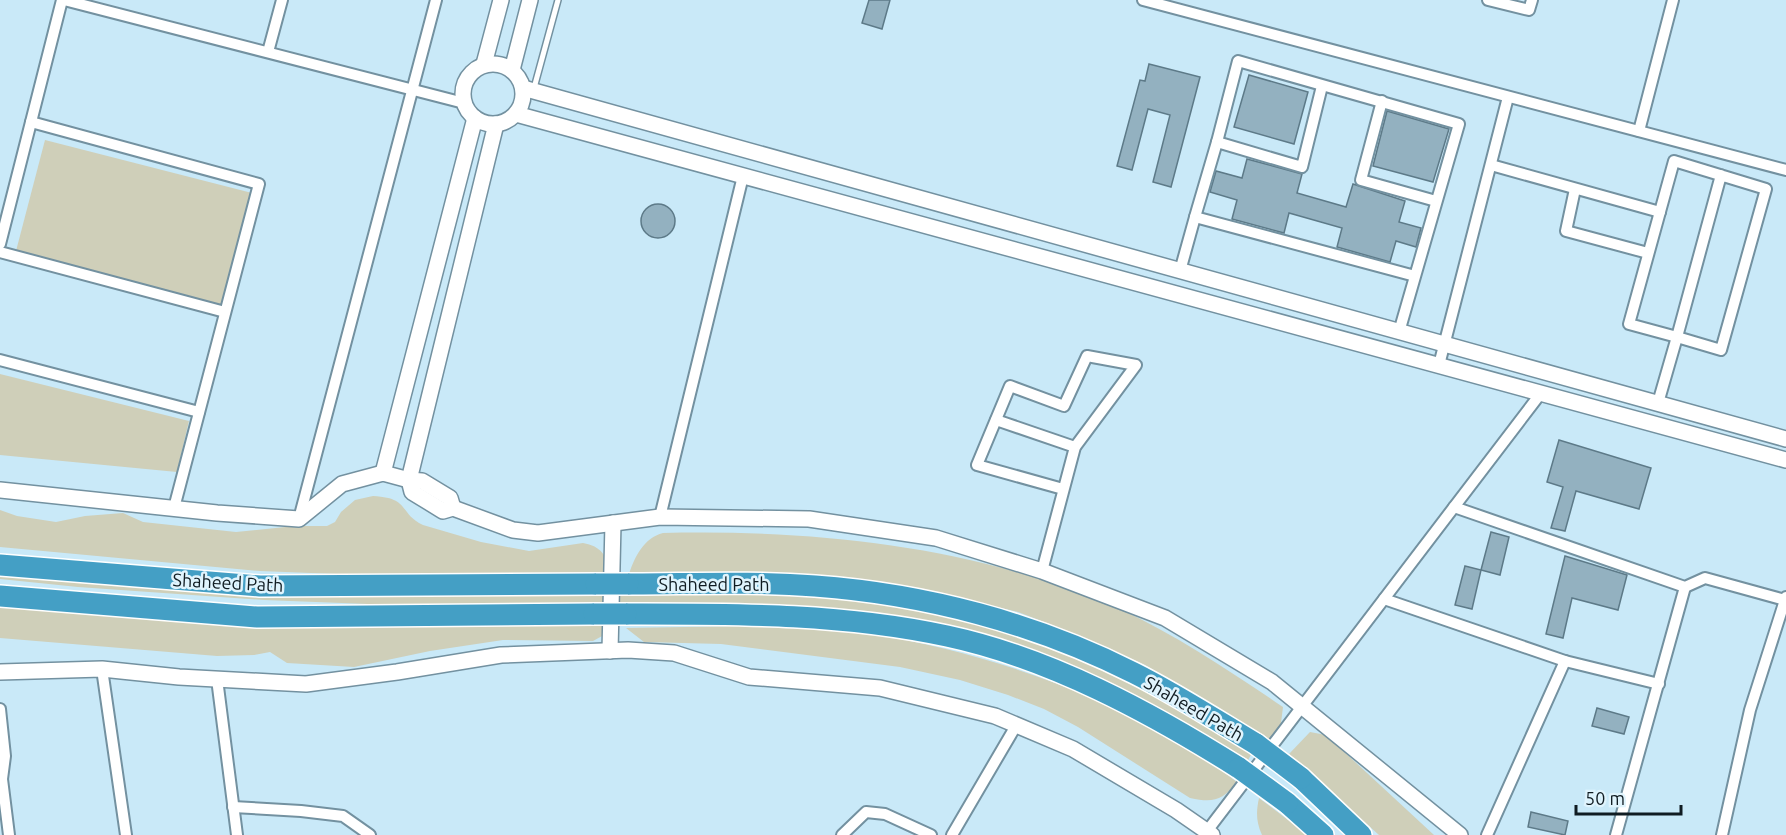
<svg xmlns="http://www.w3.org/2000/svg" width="1786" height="835" font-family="Ubuntu,sans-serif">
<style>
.green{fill:#cfcfb9}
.building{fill:#93b1c0;stroke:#5d7a88;stroke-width:1.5}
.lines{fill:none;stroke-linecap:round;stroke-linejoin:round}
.lane-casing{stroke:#7391a0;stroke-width:8}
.street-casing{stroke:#7391a0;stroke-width:14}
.secondary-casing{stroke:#7391a0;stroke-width:18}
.highway-casing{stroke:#fff;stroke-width:24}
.lane{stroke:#fff;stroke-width:5}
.street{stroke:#fff;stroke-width:10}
.secondary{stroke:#fff;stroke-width:15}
.highway{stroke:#449fc5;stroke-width:21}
.highway-bridge-casing{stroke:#fff;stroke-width:24;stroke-linecap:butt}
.highway-bridge{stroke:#449fc5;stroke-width:21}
.labels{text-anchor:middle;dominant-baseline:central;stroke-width:5;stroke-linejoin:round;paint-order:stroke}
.street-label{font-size:18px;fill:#101c22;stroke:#e0f4fd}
</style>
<rect width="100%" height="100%" fill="#c9e9f8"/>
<g class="green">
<polygon points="45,140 252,193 221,307 16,251"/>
<polygon points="0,374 189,421 177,472 0,455"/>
<path d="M373,496C411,498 398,513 423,525L481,542L529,551L583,543C601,546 608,556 610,574L413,577L260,571L0,547V510L17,516L56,522L85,516L123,513L143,522L236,532L295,526H327L335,522L341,512L355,500Z"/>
<path d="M663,533C797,530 934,542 1061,586C1081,593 1102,600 1120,609C1178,636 1231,672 1283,707L1281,723L1272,742L1145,665L1070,632L1018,612L916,588L874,583L629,574C635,556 644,538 663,533Z"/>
<path d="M0,567L80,575L805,591C883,604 972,615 1047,642C1062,648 1077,656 1092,663C1148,689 1200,720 1252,753L1247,762L1178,719L1135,697L939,626L264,600L78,587L0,579Z"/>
<polygon points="0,597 556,624 609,626 604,635 593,641 503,640 430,651 354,667 287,663 270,652 254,655 217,656 0,638"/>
<path d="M742,626C784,628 827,628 869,634C962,647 1066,682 1150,724C1181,740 1210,761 1237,782C1222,801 1213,803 1190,798L1078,727L1044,709L1008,695L960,680L900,667L721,644L644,642L626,628Z"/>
<polygon points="1310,732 1326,735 1434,835 1379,835 1289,754"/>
<path d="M1259,798L1308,835H1262C1256,822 1256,812 1259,798Z"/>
</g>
<g class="building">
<polygon points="869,0 890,0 882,29 862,23"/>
<polygon points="1149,64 1200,77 1171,187 1153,182 1170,115 1148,109 1132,170 1117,166 1140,80 1145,81"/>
<polygon points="1249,75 1308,92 1294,144 1234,127"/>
<polygon points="1387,111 1449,129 1433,182 1373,166"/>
<polygon points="1247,159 1302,174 1297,193 1346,207 1353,184 1405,201 1399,222 1421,228 1416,247 1396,241 1390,262 1337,247 1342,228 1289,213 1284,233 1232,219 1237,200 1210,192 1216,171 1242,178"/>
<circle cx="658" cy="221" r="17"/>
<polygon points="1559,440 1651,468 1639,509 1576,491 1565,531 1551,528 1563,487 1547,482"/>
<polygon points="1491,532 1509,537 1500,575 1481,570"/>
<polygon points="1565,556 1627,575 1618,610 1572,598 1563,638 1546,634"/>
<polygon points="1465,566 1481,570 1472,609 1455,605"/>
<polygon points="1597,708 1629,717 1624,734 1592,726"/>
<polygon points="1531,812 1568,821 1565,835 1528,827"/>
</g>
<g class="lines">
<defs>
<polyline id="lane" points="534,88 558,0"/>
<g id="street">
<polyline points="64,0 464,103"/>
<polyline points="1143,0 1786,170"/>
<polyline points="1488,0 1529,10 1532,0"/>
<polyline points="268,52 282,0"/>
<polyline points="1382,101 1361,180 1436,201"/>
<polyline points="31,122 259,184 174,508"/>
<polyline points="1639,131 1673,0"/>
<polyline points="1217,142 1302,167 1322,86"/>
<polyline points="1491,165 1660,212"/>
<polyline points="1575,189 1566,231 1648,253"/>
<polyline points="0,244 62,0"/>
<polyline points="0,252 225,312"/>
<polyline points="1180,271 1195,217"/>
<polyline points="1399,332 1459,124 1238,61 1217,142 1195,217 1415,276"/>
<polyline points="0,360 199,412"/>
<polyline points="1439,365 1508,97"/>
<polyline points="1658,403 1677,337 1721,350 1766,189 1674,161 1629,324 1677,337 1721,175"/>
<polyline points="996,420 1075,447"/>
<polyline points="1454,507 1685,587 1705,578 1785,600"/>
<polyline points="660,517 743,176"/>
<polyline points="299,519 436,0"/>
<polyline points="1042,571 1075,447 1136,365 1087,356 1064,406 1010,386 977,465 1063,489"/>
<polyline points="1384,599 1565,661 1659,684"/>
<polyline points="102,669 126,835"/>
<polyline points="217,679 237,835"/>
<polyline points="0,709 5,756 2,779 0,779"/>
<polyline points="2,779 9,835"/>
<polyline points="233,807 301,811 343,816 370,835"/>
<polyline points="842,835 866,812 885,814 931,835"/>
<polyline points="952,835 1017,724"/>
<polyline points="1204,835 1541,393"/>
<polyline points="1487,835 1565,661"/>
<polyline points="1616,835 1685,587"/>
<polyline points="1722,835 1750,710 1786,597"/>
</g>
<g id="secondary">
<circle cx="493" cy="94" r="30"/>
<polyline points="484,64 501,0"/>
<polyline points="512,70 530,0"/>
<polyline points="523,88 1786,439"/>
<polyline points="516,114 1786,460"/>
<polyline points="496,124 409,480 412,492 443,511 453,508 513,530 538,533 660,517 809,519 936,538 1042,571 1165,618 1272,682 1460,835"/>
<polyline points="383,473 475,118"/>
<polyline points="0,490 217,513 299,519 342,484 383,473 409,480 422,481 450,498 453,508"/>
<polyline points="610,651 613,523"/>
<polyline points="0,672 102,669 179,677 306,684 397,672 501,655 628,650 674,653 749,677 880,688 995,716 1073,749 1176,810 1212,835"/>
</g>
<g id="highway">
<polyline points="0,565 260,586 596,584"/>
<path d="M628,584C690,584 753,581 815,586C925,594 1035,623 1134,673C1176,694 1216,720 1256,744"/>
<polyline points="0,596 257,617 594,614"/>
<path d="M626,614C734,614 841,613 947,636C1050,658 1150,712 1239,768"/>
<polyline points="1301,778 1361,835"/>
<polyline points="1287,803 1323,835"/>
</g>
</defs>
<use href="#lane" class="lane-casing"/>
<use href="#street" class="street-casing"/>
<use href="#secondary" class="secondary-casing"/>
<use href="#highway" class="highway-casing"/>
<use href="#lane" class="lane"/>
<use href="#street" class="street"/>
<use href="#secondary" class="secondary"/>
<use href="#highway" class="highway"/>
<defs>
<g id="highway-bridge">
<polyline points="596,584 628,584"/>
<polyline points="594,614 626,614"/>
<polyline points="1256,744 1301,778"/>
<polyline points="1239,768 1287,803"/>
</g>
</defs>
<use href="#highway-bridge" class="highway-bridge-casing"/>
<use href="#highway-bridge" class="highway-bridge"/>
</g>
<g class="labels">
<g class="street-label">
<text transform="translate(228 582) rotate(3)">Shaheed Path</text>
<text x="714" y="584">Shaheed Path</text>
<text transform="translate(1194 708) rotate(30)">Shaheed Path</text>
</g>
</g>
<path d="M1576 805v9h105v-9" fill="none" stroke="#101c22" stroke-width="3"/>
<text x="1585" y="805" font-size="18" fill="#101c22" stroke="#e0f4fd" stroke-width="4.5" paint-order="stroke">50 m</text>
</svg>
